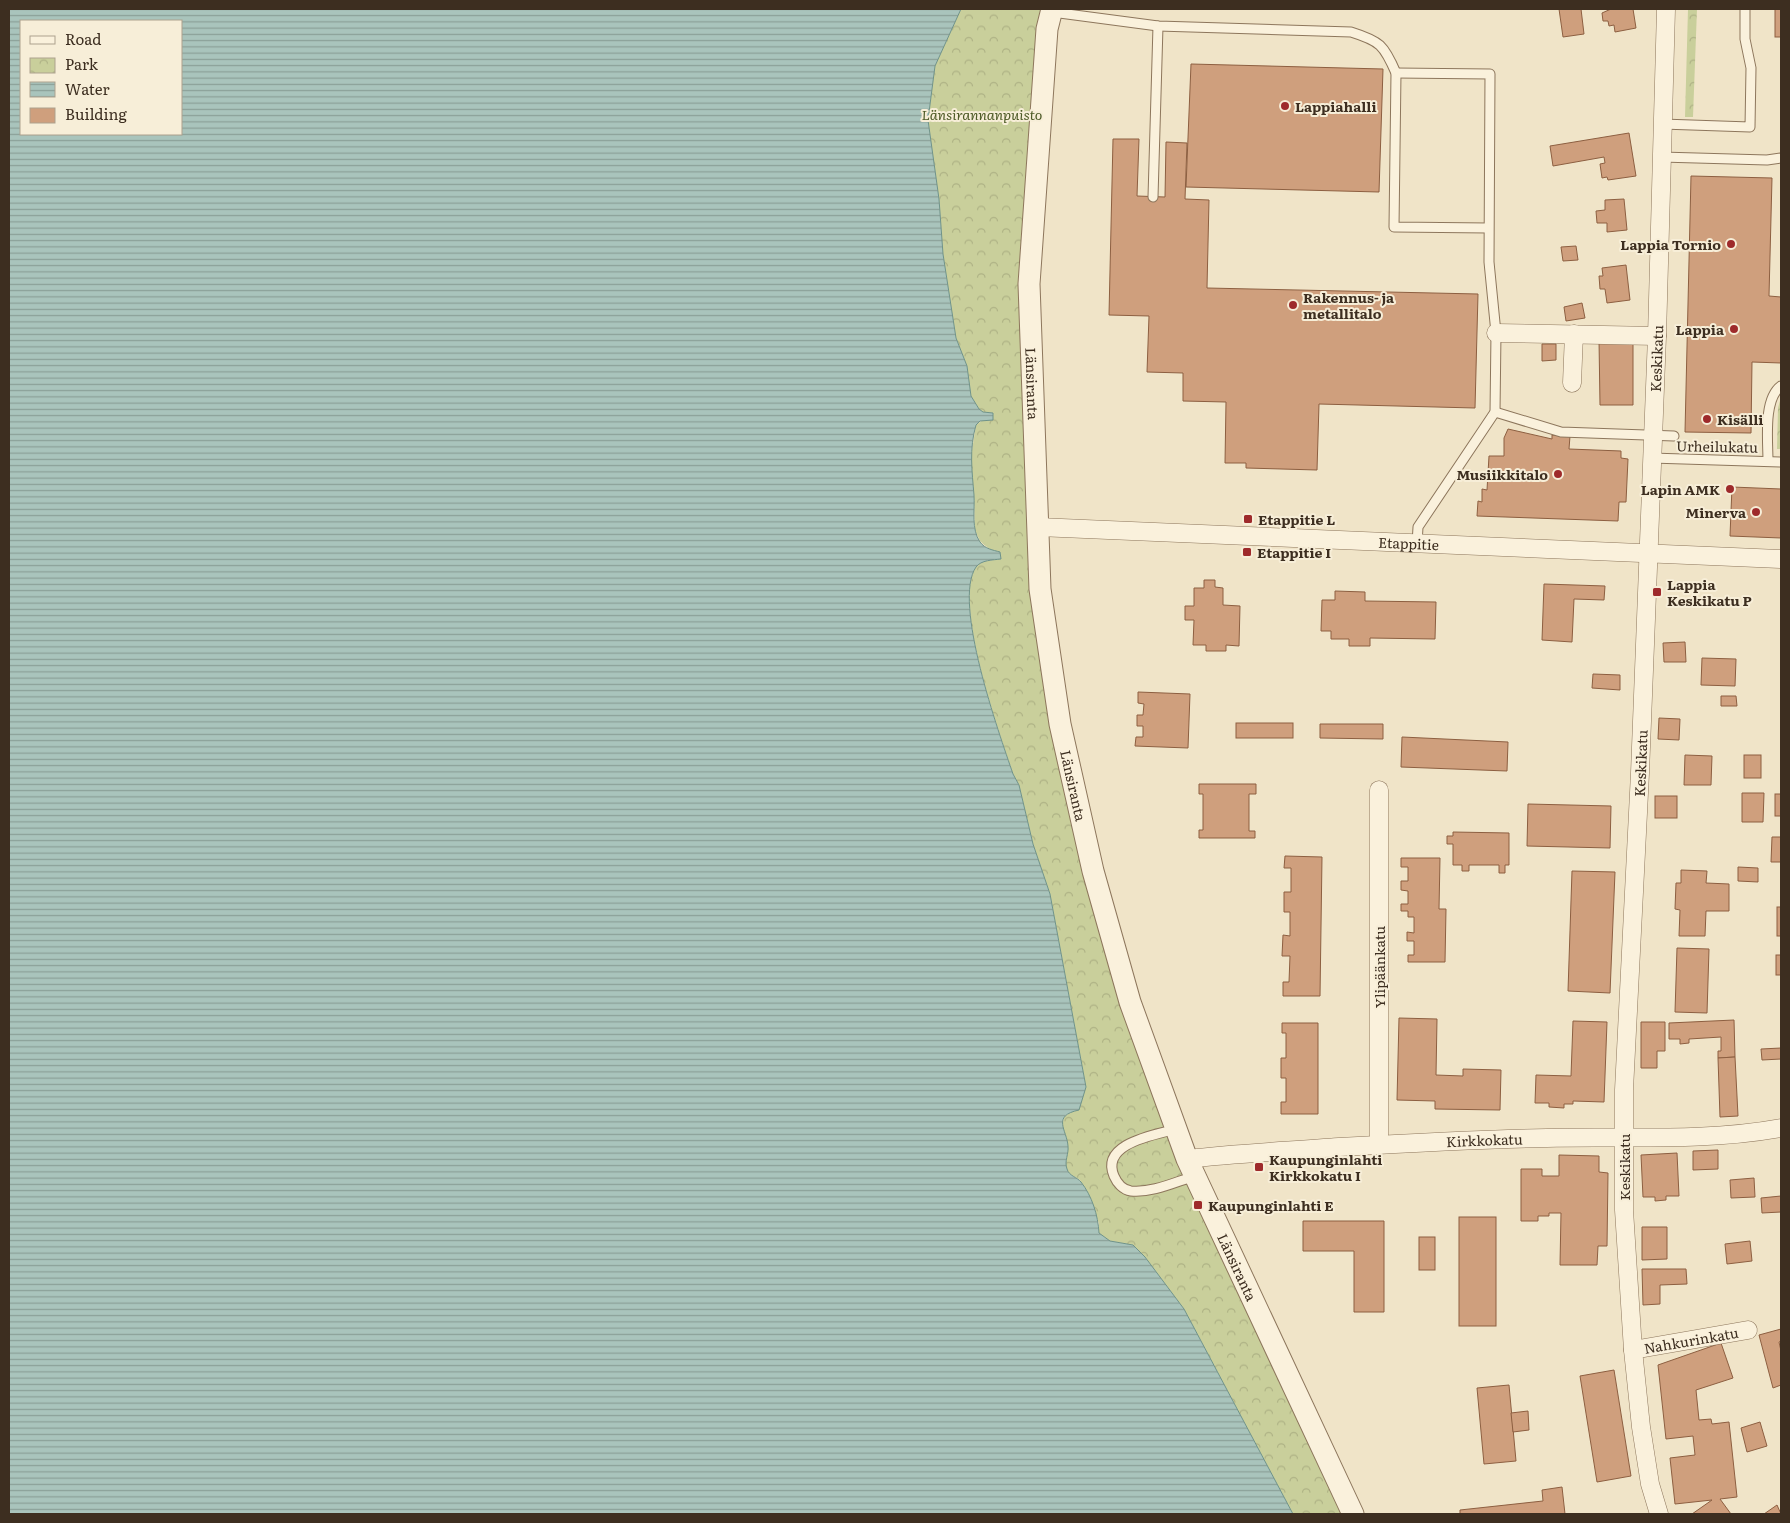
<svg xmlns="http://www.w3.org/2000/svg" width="1790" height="1523" font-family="Literata,serif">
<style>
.park{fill:url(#park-crowns)}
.water{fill:url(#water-rules);stroke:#6f938a;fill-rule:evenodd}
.building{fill:#cf9f7d;stroke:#8d5f41}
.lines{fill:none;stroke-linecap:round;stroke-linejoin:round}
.service-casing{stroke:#8d765c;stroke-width:11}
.minor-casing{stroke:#8d765c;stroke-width:19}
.tertiary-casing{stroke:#8d765c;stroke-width:23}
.service{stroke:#faf1dc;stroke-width:9}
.minor{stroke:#faf1dc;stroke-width:18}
.tertiary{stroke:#faf1dc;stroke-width:21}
.poi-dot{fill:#9e2a2b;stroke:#f7eed8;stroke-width:2}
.labels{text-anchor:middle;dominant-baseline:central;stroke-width:4;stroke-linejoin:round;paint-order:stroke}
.poi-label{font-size:14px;font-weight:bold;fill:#3d2e20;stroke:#f7eed8;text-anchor:start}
.park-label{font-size:14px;font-style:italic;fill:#4d5a26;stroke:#f7eed8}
.street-label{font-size:14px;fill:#3d2e20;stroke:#f7eed8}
</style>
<defs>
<pattern id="park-crowns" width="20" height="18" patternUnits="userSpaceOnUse" patternTransform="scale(1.25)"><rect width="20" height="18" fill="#c9cf9b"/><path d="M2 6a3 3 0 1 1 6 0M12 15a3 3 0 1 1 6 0" fill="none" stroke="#aeb285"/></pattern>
<pattern id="water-rules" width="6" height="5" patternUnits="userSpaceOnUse" patternTransform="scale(1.25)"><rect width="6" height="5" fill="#a9c4bc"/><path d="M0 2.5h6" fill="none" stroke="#8ba098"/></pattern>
</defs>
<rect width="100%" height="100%" fill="#f0e4c8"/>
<g class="park">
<path d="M961,9H1048L1043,28L1034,588L1123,1000L1346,1514H1293L1184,1309L1145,1257L1133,1245L1110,1241L1099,1233V1223L1080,1180L1068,1173L1066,1167L1065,1159L1068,1147L1062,1127L1064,1117L1071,1112L1086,1087L1050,894L1033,844L1019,785L1013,774C1000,734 952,602 976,567C981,559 993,561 1001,559L980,541L975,530L974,495L970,463L976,425L992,413L983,412L979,409L971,396L967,366L956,338L943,254L939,199L928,120L935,66Z"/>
<polygon points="1688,9 1697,9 1693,117 1685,117"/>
<polygon points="1781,397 1781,449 1777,449 1778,408"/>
</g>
<path class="water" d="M9,9H961L935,66L928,120L939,199L943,254L956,338L967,366L971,396L979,409L983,412L993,413V420L980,421L976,425C969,449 972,471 974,495C975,510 971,529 980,542C985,549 993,550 1000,552L1001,559C993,560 981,560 976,567C952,602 999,733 1013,774L1019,785L1033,844L1050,894L1086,1087L1079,1110C1051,1116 1067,1130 1068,1146C1069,1154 1064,1161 1067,1169C1069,1176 1077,1177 1081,1182C1092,1196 1098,1215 1099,1233L1110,1241L1133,1245L1145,1257L1184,1309L1293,1514H9ZM21,21H181V134H21Z"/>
<g class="building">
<polygon points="1559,9 1581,9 1584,34 1563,37"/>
<polygon points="1611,9 1633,9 1636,28 1615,32 1614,25 1609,26 1608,21 1603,21 1602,13"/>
<rect x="1775" y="9" width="6" height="28"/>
<polygon points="1191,64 1383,69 1379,192 1186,187"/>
<polygon points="1629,133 1636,176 1608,180 1607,177 1602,178 1600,164 1605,163 1604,157 1553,166 1550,146"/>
<polygon points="1113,139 1139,139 1137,196 1165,197 1166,142 1187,143 1185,199 1209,200 1207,288 1478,294 1475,408 1319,404 1317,470 1246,468 1246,463 1225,463 1226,402 1183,401 1183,373 1147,372 1149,316 1109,315"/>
<polygon points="1691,176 1772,178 1769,296 1781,297 1781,363 1752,362 1751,433 1685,432"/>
<polygon points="1624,199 1627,230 1607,232 1607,223 1597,223 1596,211 1605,210 1605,200"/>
<polygon points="1576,246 1578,260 1563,261 1561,247"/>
<polygon points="1626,265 1630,300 1607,303 1605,289 1600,289 1599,276 1603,276 1602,268"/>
<polygon points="1582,303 1585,318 1566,321 1564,307"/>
<polygon points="1599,340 1633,340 1633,405 1600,405"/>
<polygon points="1542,344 1556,344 1556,360 1542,361"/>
<polygon points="1508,429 1552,439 1552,435 1570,436 1569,449 1621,451 1621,458 1628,459 1626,502 1619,502 1618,521 1477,516 1478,501 1482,502 1482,489 1487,490 1489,456 1504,456 1504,438"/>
<polygon points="1732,487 1781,489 1781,538 1730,536"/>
<polygon points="1204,580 1215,580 1215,587 1223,588 1223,605 1240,606 1239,646 1226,645 1226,651 1206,651 1206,645 1193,645 1194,620 1185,620 1185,606 1194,606 1194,588 1204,588"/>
<polygon points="1544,584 1605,586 1604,600 1574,599 1572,642 1542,640"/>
<polygon points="1335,591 1365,592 1365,601 1436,602 1435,639 1370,638 1370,646 1349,646 1349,639 1331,639 1331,631 1321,631 1322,600 1335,600"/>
<polygon points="1685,642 1686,662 1664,662 1663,643"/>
<polygon points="1702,658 1736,659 1735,686 1701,685"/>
<polygon points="1593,674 1620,675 1620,690 1592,688"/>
<polygon points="1138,692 1190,694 1188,748 1135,746 1136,737 1143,737 1143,726 1137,726 1137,715 1143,715 1144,704 1138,703"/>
<polygon points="1721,696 1736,696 1737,706 1721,706"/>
<polygon points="1659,718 1680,719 1679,740 1658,739"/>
<rect x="1236" y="723" width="57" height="15"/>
<polygon points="1320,724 1383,724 1383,739 1320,738"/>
<polygon points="1402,737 1508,742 1507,771 1401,767"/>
<polygon points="1685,755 1712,756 1711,785 1684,785"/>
<rect x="1744" y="755" width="17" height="23"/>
<polygon points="1199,784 1256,784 1256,794 1249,794 1249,831 1255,831 1255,838 1199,838 1199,830 1203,830 1203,794 1199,794"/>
<polygon points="1742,793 1764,793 1763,822 1742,822"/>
<rect x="1775" y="794" width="6" height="22"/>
<rect x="1655" y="796" width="22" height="22"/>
<polygon points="1528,804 1611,806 1610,848 1527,846"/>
<polygon points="1453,832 1509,833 1509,865 1505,865 1505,873 1499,873 1499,865 1469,865 1469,871 1462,871 1462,865 1453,865 1453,844 1447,844 1447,836 1453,836"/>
<polygon points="1772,837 1781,837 1781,862 1771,862"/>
<polygon points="1285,856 1322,857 1320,996 1283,996 1283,982 1289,982 1290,956 1282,956 1283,935 1290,936 1290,912 1284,912 1284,892 1291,892 1291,868 1284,868"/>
<polygon points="1401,858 1440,858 1439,909 1446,909 1445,962 1408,962 1408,955 1414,955 1414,941 1407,941 1407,932 1414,933 1414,917 1408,917 1408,911 1401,911 1401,904 1408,904 1408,891 1401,890 1401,881 1408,881 1408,867 1401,867"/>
<polygon points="1738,867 1758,868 1758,882 1738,881"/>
<polygon points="1681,870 1707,871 1706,883 1729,884 1729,911 1706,911 1705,936 1679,936 1680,910 1675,909 1676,883 1681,883"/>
<polygon points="1572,871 1615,872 1610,993 1568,991"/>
<rect x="1777" y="907" width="4" height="29"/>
<polygon points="1677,948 1709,949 1707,1013 1675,1012"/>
<rect x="1776" y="955" width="5" height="20"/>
<polygon points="1399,1018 1437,1019 1436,1075 1463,1076 1463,1069 1501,1070 1500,1110 1435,1109 1435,1101 1397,1100"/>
<polygon points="1734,1020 1735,1057 1718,1058 1718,1051 1721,1051 1721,1037 1689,1039 1689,1043 1680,1044 1680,1039 1669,1039 1669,1023"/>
<polygon points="1573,1021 1607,1022 1604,1102 1573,1101 1573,1104 1564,1104 1564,1108 1549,1107 1549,1103 1535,1103 1536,1075 1571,1076"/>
<polygon points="1641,1022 1665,1022 1665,1051 1657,1051 1657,1068 1641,1068"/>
<polygon points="1282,1023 1318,1023 1318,1114 1281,1114 1281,1102 1286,1102 1286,1078 1281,1078 1281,1058 1286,1058 1286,1033 1282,1033"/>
<polygon points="1781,1048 1781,1059 1762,1060 1761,1049"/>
<polygon points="1735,1057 1738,1116 1720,1117 1718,1058"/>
<polygon points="1718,1150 1718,1169 1693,1170 1693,1151"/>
<polygon points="1677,1153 1679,1196 1666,1196 1666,1200 1655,1201 1655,1197 1643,1197 1641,1155"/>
<polygon points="1559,1155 1599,1156 1599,1172 1608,1173 1607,1246 1598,1246 1597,1265 1560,1265 1561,1213 1549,1213 1549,1216 1538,1216 1538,1221 1521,1221 1521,1169 1542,1169 1542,1176 1559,1176"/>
<polygon points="1754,1178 1755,1197 1731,1198 1730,1180"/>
<polygon points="1781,1196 1781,1212 1762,1213 1761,1198"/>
<rect x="1459" y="1217" width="37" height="109"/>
<polygon points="1303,1221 1384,1221 1384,1312 1354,1312 1354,1251 1303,1251"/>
<polygon points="1642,1227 1667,1227 1667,1259 1642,1260"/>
<rect x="1419" y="1237" width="16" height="33"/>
<polygon points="1750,1241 1752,1261 1727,1264 1725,1244"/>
<polygon points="1642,1269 1686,1269 1687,1284 1660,1285 1660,1304 1643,1305"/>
<polygon points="1781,1329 1781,1341 1779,1342 1781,1351 1781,1385 1773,1388 1759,1335"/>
<polygon points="1721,1343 1733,1378 1696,1390 1699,1420 1711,1419 1712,1424 1729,1422 1737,1497 1720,1499 1731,1514 1692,1514 1712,1500 1675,1504 1670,1458 1695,1455 1693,1436 1666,1439 1658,1365"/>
<polygon points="1614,1370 1631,1476 1597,1482 1580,1376"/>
<polygon points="1509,1385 1516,1461 1484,1464 1477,1388"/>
<polygon points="1528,1411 1529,1430 1513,1432 1511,1413"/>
<polygon points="1760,1422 1767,1446 1747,1452 1741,1428"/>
<polygon points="1562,1487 1565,1514 1460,1514 1460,1510 1543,1501 1542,1490"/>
<polygon points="1777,1505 1781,1514 1764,1514"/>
</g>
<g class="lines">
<defs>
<g id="service">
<path d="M1052,12L1158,26L1351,32C1380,41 1384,45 1396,73L1394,227L1488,228"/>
<polyline points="1396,73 1490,74 1489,262 1496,333 1495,412 1418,527 1417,544"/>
<polyline points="1662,124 1750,127 1751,68 1745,39 1745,9"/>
<polyline points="1661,157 1767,160 1781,158"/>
<polyline points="1153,197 1158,26"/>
<polyline points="1495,412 1561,432 1674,436"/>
<polyline points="1651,458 1781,462"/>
<path d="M1768,461C1768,441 1763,399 1781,386"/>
<path d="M1176,1129C1155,1135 1100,1143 1114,1176C1117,1183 1123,1190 1131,1191C1153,1193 1175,1182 1195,1176"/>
</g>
<g id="minor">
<polyline points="1496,333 1657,336"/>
<polyline points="1572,383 1574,334"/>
<path id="s1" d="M1038,527L1781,559"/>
<polyline points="1379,1145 1379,790"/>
<path id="s2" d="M1187,1159C1238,1153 1288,1151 1339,1147C1408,1143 1478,1139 1547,1138C1625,1136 1704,1142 1781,1128"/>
<path id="s3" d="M1633,1350L1748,1330"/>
<path id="s4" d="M1659,1514L1650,1484L1641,1427L1633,1350L1624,1210V1090L1640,773L1657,336L1666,9"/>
</g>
<g id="tertiary">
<path id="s5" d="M1052,9L1047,29L1029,284L1040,589L1060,724L1093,871L1130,1002L1187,1159L1353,1514"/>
</g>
</defs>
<use href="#service" class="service-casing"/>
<use href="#minor" class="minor-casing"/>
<use href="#tertiary" class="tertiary-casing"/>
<use href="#service" class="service"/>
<use href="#minor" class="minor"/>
<use href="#tertiary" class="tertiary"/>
</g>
<g class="poi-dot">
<circle cx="1285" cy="106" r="5"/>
<circle cx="1731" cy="244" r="5"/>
<circle cx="1293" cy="305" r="5"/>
<circle cx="1734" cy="329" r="5"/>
<circle cx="1707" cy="419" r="5"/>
<circle cx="1558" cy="474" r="5"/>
<circle cx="1730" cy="489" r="5"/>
<circle cx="1756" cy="512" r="5"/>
<rect x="1243" y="514" width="10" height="10" rx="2.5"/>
<rect x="1242" y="547" width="10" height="10" rx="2.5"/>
<rect x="1652" y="587" width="10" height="10" rx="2.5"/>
<rect x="1254" y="1162" width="10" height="10" rx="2.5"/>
<rect x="1193" y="1200" width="10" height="10" rx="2.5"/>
</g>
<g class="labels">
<g class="poi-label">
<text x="1295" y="106">Lappiahalli</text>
<text x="1721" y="244" text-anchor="end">Lappia Tornio</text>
<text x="1303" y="297">Rakennus- ja<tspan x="1303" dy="16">metallitalo</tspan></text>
<text x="1724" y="329" text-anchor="end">Lappia</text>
<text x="1717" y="419">Kisälli</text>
<text x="1548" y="474" text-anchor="end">Musiikkitalo</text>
<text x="1720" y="489" text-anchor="end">Lapin AMK</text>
<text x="1746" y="512" text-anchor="end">Minerva</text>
<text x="1258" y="519">Etappitie L</text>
<text x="1257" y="552">Etappitie I</text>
<text x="1667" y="584">Lappia<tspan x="1667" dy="16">Keskikatu P</tspan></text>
<text x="1269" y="1159">Kaupunginlahti<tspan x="1269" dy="16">Kirkkokatu I</tspan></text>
<text x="1208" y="1205">Kaupunginlahti E</text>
</g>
<g class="park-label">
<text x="982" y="114">Länsirannanpuisto</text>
</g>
<g class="street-label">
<text stroke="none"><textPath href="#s4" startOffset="1159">Keskikatu</textPath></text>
<text stroke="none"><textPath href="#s5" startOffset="376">Länsiranta</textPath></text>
<text transform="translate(1717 446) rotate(1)">Urheilukatu</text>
<text stroke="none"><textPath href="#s1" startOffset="371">Etappitie</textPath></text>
<text stroke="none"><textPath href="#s4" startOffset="754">Keskikatu</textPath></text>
<text stroke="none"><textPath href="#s5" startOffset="781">Länsiranta</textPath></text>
<text transform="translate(1379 967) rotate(-90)">Ylipäänkatu</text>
<text stroke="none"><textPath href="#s2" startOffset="298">Kirkkokatu</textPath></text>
<text transform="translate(1624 1167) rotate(-90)">Keskikatu</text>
<text stroke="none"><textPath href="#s5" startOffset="1291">Länsiranta</textPath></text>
<text stroke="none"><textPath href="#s3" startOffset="59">Nahkurinkatu</textPath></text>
</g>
</g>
<rect width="1790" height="1523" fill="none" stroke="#3d2e20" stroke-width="20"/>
<rect x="20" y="20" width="162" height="115" fill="#f7eed8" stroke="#ada18e"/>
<rect x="30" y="36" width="25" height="8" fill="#faf1dc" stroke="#ada18e"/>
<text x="65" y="45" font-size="15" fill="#3d2e20">Road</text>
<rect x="30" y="58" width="25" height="15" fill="url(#park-crowns)" stroke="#ada18e"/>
<text x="65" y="70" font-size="15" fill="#3d2e20">Park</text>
<rect x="30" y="82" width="25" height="15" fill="url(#water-rules)" stroke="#ada18e"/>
<text x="65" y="95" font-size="15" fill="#3d2e20">Water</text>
<rect x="30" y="108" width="25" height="15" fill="#cf9f7d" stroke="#ada18e"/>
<text x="65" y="120" font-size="15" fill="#3d2e20">Building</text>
</svg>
